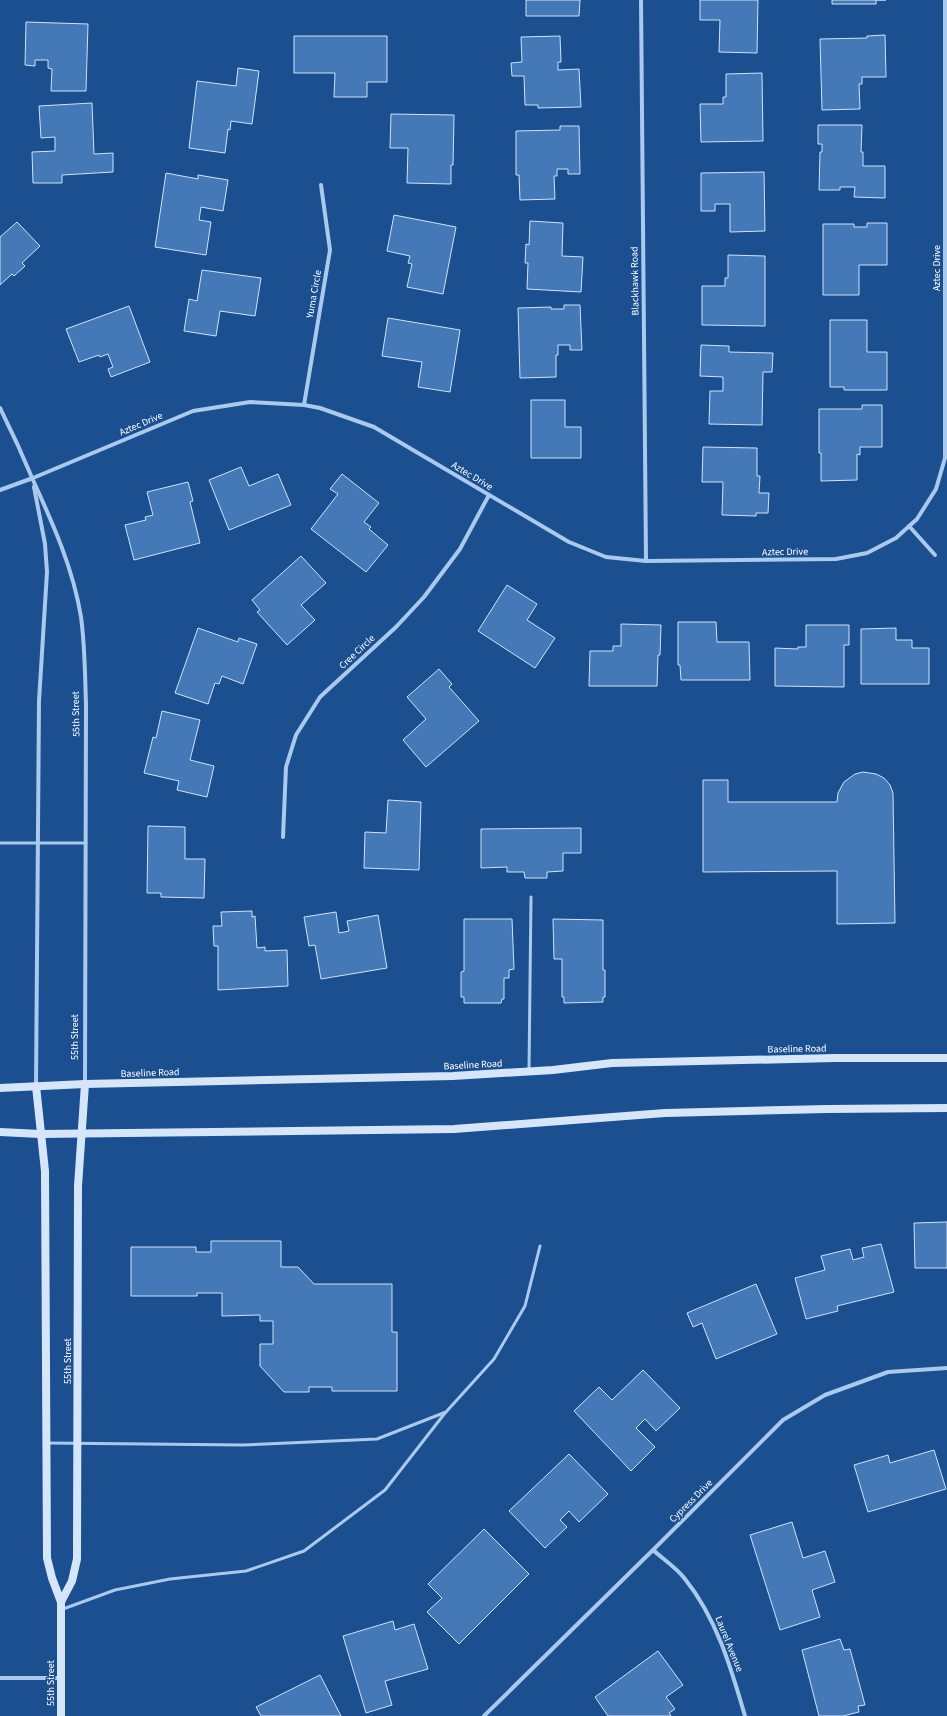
<svg xmlns="http://www.w3.org/2000/svg" width="947" height="1716" font-family="'Source Sans 3',sans-serif">
<style>
.building{fill:#4478b7;stroke:#cfe3fa}
.lines{fill:none;stroke-linecap:round;stroke-linejoin:round}
.lane{stroke:#a9c9ee;stroke-width:3}
.street{stroke:#a9c9ee;stroke-width:4}
.secondary{stroke:#d6e6fa;stroke-width:8}
.labels{text-anchor:middle;dominant-baseline:central;stroke-width:3;stroke-linejoin:round;paint-order:stroke}
.street-label{font-size:10px;fill:#fff;stroke:#1b4f8f}
</style>
<rect width="100%" height="100%" fill="#1b4f8f"/>
<g class="building">
<polygon points="526,0 580,0 579,16 526,16"/>
<polygon points="700,0 758,0 757,53 719,52 720,20 700,20"/>
<polygon points="832,0 886,0 876,0 876,4 832,4"/>
<polygon points="26,22 88,24 86,91 51,91 52,69 48,68 48,60 35,60 35,66 25,65"/>
<polygon points="885,35 886,77 862,77 862,84 859,84 860,109 822,110 820,39 867,38 867,36"/>
<polygon points="294,36 387,36 387,82 367,82 367,97 334,97 335,73 294,73"/>
<polygon points="560,36 561,62 558,62 558,70 579,69 581,107 538,108 538,105 525,105 524,76 512,76 511,63 522,62 521,37"/>
<polygon points="238,68 259,71 252,124 231,121 230,130 228,129 225,153 189,148 197,81 236,86"/>
<polygon points="762,73 763,141 701,142 700,104 723,104 723,97 726,97 726,74"/>
<polygon points="92,103 94,154 113,153 113,172 62,175 62,183 33,183 32,152 55,151 55,137 41,138 39,106"/>
<polygon points="391,114 454,115 453,165 451,165 451,184 407,183 408,148 390,148"/>
<polygon points="818,125 862,125 861,152 863,152 863,166 885,166 885,198 854,197 855,187 840,187 840,190 819,190 820,152 822,152 822,144 818,144"/>
<polygon points="560,126 579,126 580,174 568,174 568,169 557,169 557,176 554,176 555,199 520,200 519,175 516,175 516,131 560,130"/>
<polygon points="764,172 765,231 730,232 730,204 715,204 715,211 701,211 701,173"/>
<polygon points="166,173 198,179 198,175 228,180 223,211 201,207 199,220 211,222 206,255 155,247"/>
<polygon points="394,215 456,227 443,294 407,287 412,264 408,263 410,256 387,251"/>
<polygon points="530,221 563,223 562,256 583,257 581,292 527,289 528,263 525,263 526,244 529,245"/>
<polygon points="17,222 40,246 22,263 25,266 14,276 12,274 0,285 0,237"/>
<polygon points="867,223 887,223 887,265 859,265 859,295 823,295 823,224 854,224 854,227 867,227"/>
<polygon points="728,255 765,256 765,326 702,325 702,286 725,286 725,278 728,278"/>
<polygon points="202,270 261,278 255,316 220,311 216,336 184,331 189,299 197,301"/>
<polygon points="564,305 580,305 582,350 570,350 570,345 558,345 558,355 556,355 556,377 520,378 518,308 551,307 551,309 564,309"/>
<polygon points="129,306 150,362 111,377 108,369 113,367 108,354 100,357 99,355 79,362 66,329"/>
<polygon points="388,318 460,330 450,392 418,387 422,362 382,356"/>
<polygon points="830,320 867,320 867,352 887,352 887,390 844,390 844,387 830,387"/>
<polygon points="701,345 729,346 729,352 773,353 772,372 763,372 762,425 709,424 710,391 723,391 723,377 700,376"/>
<polygon points="531,400 565,400 565,427 581,427 581,458 531,458"/>
<polygon points="862,405 882,405 882,447 860,447 860,455 857,454 857,480 821,481 821,453 819,453 819,409 862,409"/>
<polygon points="703,447 757,448 757,476 760,476 759,493 769,493 768,513 756,513 756,516 722,515 723,482 702,482"/>
<polygon points="241,467 249,486 278,474 291,505 229,530 209,480"/>
<polygon points="342,474 379,503 364,522 371,527 369,529 388,545 366,572 311,529 338,494 330,489"/>
<polygon points="188,482 193,501 190,502 200,543 134,560 125,525 146,520 145,517 153,515 147,492"/>
<polygon points="301,556 326,583 301,605 315,620 287,645 257,612 260,610 252,600"/>
<polygon points="507,585 537,604 527,620 555,638 535,668 478,631"/>
<polygon points="678,622 716,622 717,642 749,642 750,680 681,680 680,665 678,665"/>
<polygon points="621,624 661,625 660,655 658,655 657,686 589,686 590,651 613,651 613,646 621,646"/>
<polygon points="806,625 849,625 849,645 844,645 844,687 775,686 775,648 798,649 798,647 806,647"/>
<polygon points="198,628 238,642 239,638 257,644 243,684 222,676 219,684 215,683 208,704 175,693"/>
<polygon points="896,628 896,640 912,640 912,648 929,648 929,684 861,684 861,629"/>
<polygon points="439,669 452,684 449,687 479,721 426,767 403,740 426,719 407,697"/>
<polygon points="162,711 200,720 190,760 214,766 207,797 177,790 179,781 144,773 153,737 156,738"/>
<polygon points="863,772 876,774 884,778 890,785 893,793 895,923 837,924 837,871 703,872 703,780 728,780 728,802 837,802 838,793 844,782 855,774"/>
<polygon points="388,800 421,802 419,870 364,868 365,832 386,833"/>
<polygon points="148,826 185,827 185,859 205,859 204,898 161,897 161,893 147,893"/>
<polygon points="581,828 581,853 563,853 563,871 547,872 547,878 525,878 524,872 507,872 507,867 481,868 481,829"/>
<polygon points="252,911 252,917 255,916 257,948 265,947 265,951 287,950 288,986 218,990 218,946 214,946 213,926 222,926 221,912"/>
<polygon points="336,912 339,933 349,931 347,921 378,915 387,968 321,979 315,945 309,946 304,917"/>
<polygon points="464,919 512,919 514,969 509,970 509,978 504,978 504,999 502,999 501,1003 464,1003 464,997 461,997 461,972 464,971"/>
<polygon points="553,919 603,920 603,970 605,970 605,997 603,997 603,1002 564,1003 564,997 562,997 562,959 554,959"/>
<polygon points="947,1222 947,1268 915,1268 914,1223"/>
<polygon points="211,1241 281,1241 281,1267 298,1267 314,1284 392,1284 392,1332 397,1332 397,1391 332,1391 332,1387 309,1387 309,1392 284,1392 260,1366 260,1344 273,1344 273,1321 260,1321 260,1315 222,1316 222,1293 197,1293 197,1296 131,1296 131,1247 196,1247 196,1252 211,1252"/>
<polygon points="881,1244 894,1292 837,1306 838,1311 806,1319 795,1278 825,1270 821,1256 850,1249 853,1260 864,1257 862,1248"/>
<polygon points="756,1284 777,1334 716,1359 702,1323 693,1327 687,1313"/>
<polygon points="643,1370 680,1408 656,1431 645,1419 636,1428 655,1447 631,1471 574,1411 599,1387 612,1400"/>
<polygon points="934,1450 946,1489 868,1512 854,1465 888,1455 890,1463"/>
<polygon points="569,1454 608,1494 579,1522 569,1511 560,1520 567,1527 545,1548 509,1511"/>
<polygon points="792,1522 803,1558 825,1551 835,1582 812,1590 820,1617 780,1630 750,1535"/>
<polygon points="484,1529 529,1574 459,1644 427,1612 442,1598 428,1584"/>
<polygon points="393,1621 395,1630 414,1624 428,1669 385,1681 392,1705 366,1713 343,1636"/>
<polygon points="840,1639 844,1650 850,1649 865,1705 858,1706 859,1712 843,1716 819,1716 802,1650"/>
<polygon points="658,1651 683,1685 666,1697 675,1709 669,1713 671,1716 608,1716 595,1697"/>
<polygon points="320,1675 341,1716 261,1716 256,1707"/>
</g>
<g class="lines">
<g class="lane">
<polyline points="0,843 86,843"/>
<polyline points="529,1071 531,897"/>
<polyline points="48,1443 243,1445 377,1439 446,1412 494,1359 525,1306 540,1246"/>
<polyline points="63,1609 115,1590 170,1579 246,1571 304,1551 385,1490 445,1413"/>
</g>
<g class="street">
<polyline points="641,0 646,561"/>
<polyline points="304,405 330,250 321,185"/>
<path d="M0,408C12,432 23,456 33,480C53,524 73,568 81,617C85,646 85,676 86,705L85,1084"/>
<polyline points="34,487 45,544 47,572 39,701 36,1086"/>
<polyline points="0,490 33,478 193,411 250,402 304,405 320,408 374,427 569,542 606,557 646,561 836,559 867,553 896,538 917,519 936,489 945,458 945,0"/>
<polyline points="909,526 935,555"/>
<polyline points="283,837 286,767 296,735 320,697 396,627 424,597 460,549 489,495"/>
<path d="M653,1550C663,1559 677,1568 685,1579C717,1619 731,1668 745,1716"/>
<polyline points="0,1678 61,1678"/>
<polyline points="484,1716 653,1550 783,1420 825,1395 888,1372 947,1368"/>
</g>
<g class="secondary">
<polyline points="36,1086 45,1171 47,1558 52,1578 61,1602"/>
<polyline points="0,1088 85,1084 453,1076 553,1070 612,1063 835,1058 947,1058"/>
<polyline points="0,1132 40,1134 454,1129 665,1113 827,1109 947,1108"/>
<polyline points="61,1716 61,1602 72,1581 77,1559 78,1186 85,1084"/>
</g>
</g>
<g class="labels">
<g class="street-label">
<text transform="translate(937 268) rotate(-90)">Aztec Drive</text>
<text transform="translate(635 281) rotate(-91)">Blackhawk Road</text>
<text transform="translate(314 294) rotate(-80)">Yuma Circle</text>
<text transform="translate(141 424) rotate(-23)">Aztec Drive</text>
<text transform="translate(472 476) rotate(31)">Aztec Drive</text>
<text transform="translate(785 552) rotate(-1)">Aztec Drive</text>
<text transform="translate(357 652) rotate(-43)">Cree Circle</text>
<text transform="translate(76 714) rotate(-91)">55th Street</text>
<text transform="translate(75 1037) rotate(-90)">55th Street</text>
<text transform="translate(797 1049) rotate(-1)">Baseline Road</text>
<text transform="translate(473 1065) rotate(-3)">Baseline Road</text>
<text transform="translate(150 1073) rotate(-2)">Baseline Road</text>
<text transform="translate(68 1361) rotate(-90)">55th Street</text>
<text transform="translate(691 1501) rotate(-45)">Cypress Drive</text>
<text transform="translate(729 1644) rotate(68)">Laurel Avenue</text>
<text transform="translate(51 1683) rotate(-90)">55th Street</text>
</g>
</g>
</svg>
